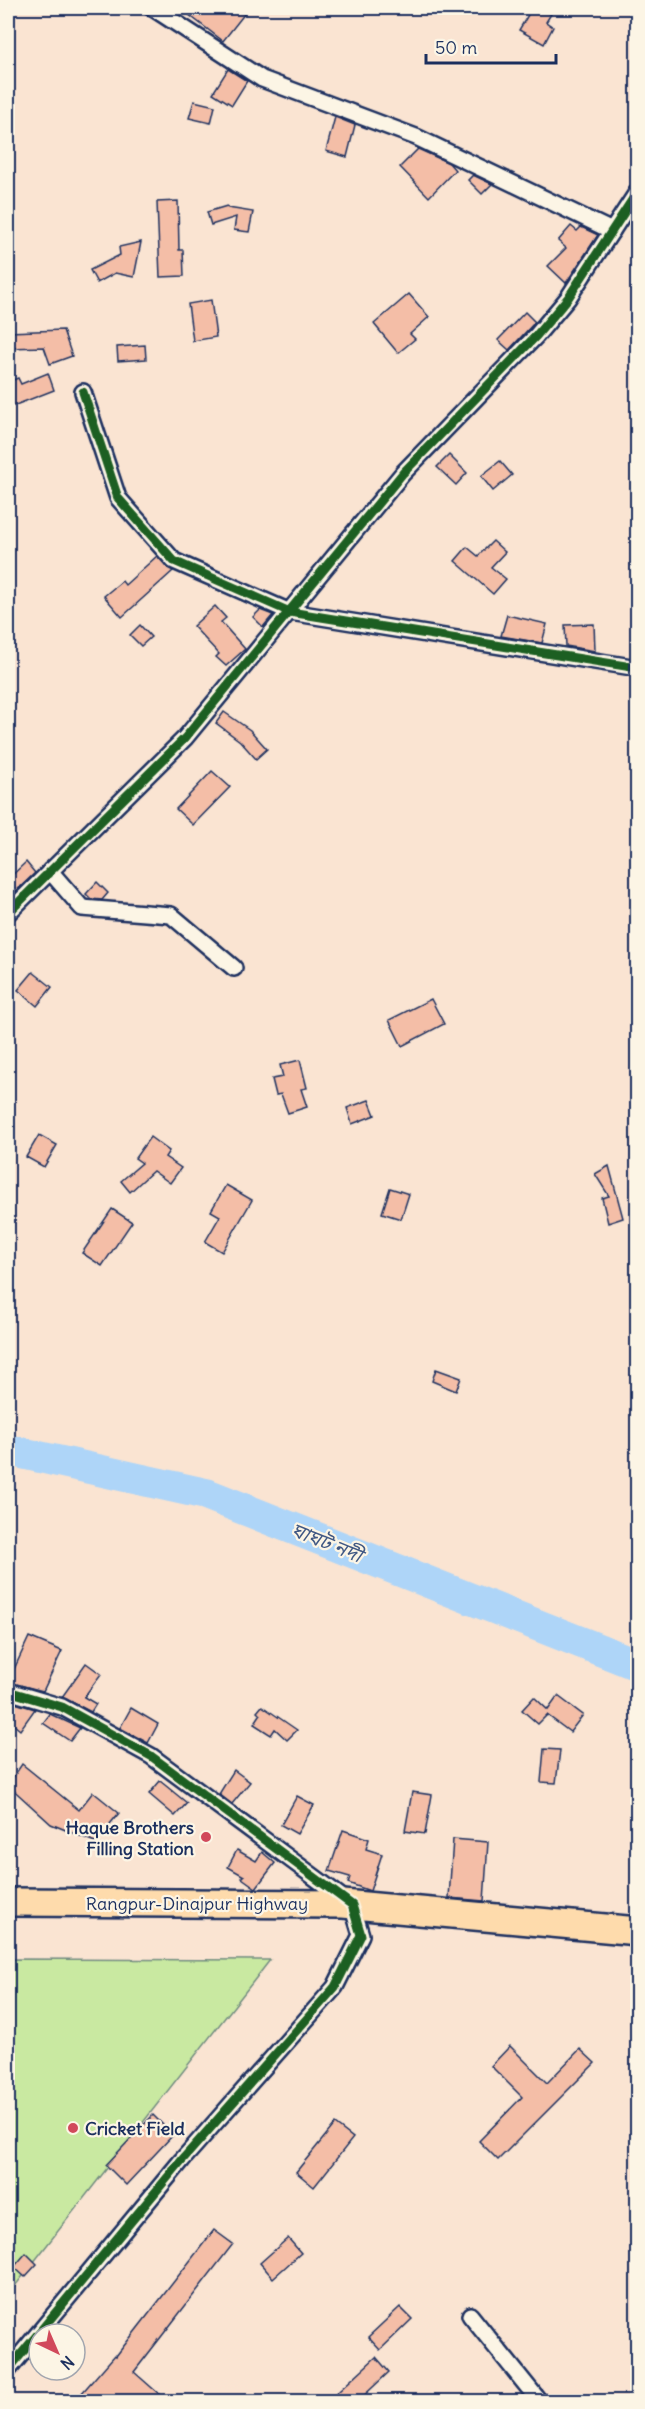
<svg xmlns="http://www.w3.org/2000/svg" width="645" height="2409" font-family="Delius,'Noto Sans Bengali',sans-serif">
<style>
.green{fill:#c9e9a1;stroke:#728c80;stroke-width:1.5}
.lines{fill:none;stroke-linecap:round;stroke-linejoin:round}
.river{stroke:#aed5f8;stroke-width:32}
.building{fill:#f4bea7;stroke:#1b2f5e;stroke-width:1.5}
.street-casing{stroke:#1b2f5e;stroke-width:20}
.highway-casing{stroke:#1b2f5e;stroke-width:32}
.street{stroke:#fcf5e5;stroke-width:15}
.highway{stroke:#fedbac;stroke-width:27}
.cycleway-casing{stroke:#fcf5e5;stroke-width:13}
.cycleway{stroke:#1b5e20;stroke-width:9}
.poi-dot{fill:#d1495b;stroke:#fcf5e5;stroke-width:2}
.labels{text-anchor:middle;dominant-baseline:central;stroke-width:4.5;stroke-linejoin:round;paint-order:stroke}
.poi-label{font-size:18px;font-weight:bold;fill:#1b2f5e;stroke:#fcf5e5;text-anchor:end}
.street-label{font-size:18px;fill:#1b2f5e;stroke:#fcf5e5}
.water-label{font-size:20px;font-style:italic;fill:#405884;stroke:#fcf5e5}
</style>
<rect width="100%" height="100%" fill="#fae4d2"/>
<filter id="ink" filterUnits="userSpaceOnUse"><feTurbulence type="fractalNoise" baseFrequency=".0167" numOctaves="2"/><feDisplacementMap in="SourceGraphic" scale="12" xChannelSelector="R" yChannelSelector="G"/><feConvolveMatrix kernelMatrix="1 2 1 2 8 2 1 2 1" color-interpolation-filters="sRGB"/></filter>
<g filter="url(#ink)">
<polygon class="green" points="8,1959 270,1960 8,2295"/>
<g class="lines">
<polyline class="river" points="8,1450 206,1494 638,1665"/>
</g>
<g class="building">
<polygon points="180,8 249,8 223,41"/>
<polygon points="532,8 539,8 551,14 546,22 553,27 544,44 519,30"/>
<polygon points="228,69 247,81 232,105 213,93"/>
<polygon points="194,101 215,106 211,123 189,118"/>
<polygon points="335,117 355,125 347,157 326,151"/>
<polygon points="418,149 449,163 455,170 429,197 400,167"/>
<polygon points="473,175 492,184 482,194 468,180"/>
<polygon points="178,201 179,250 183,250 184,276 160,277 157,202"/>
<polygon points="227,206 228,208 253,212 249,232 234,230 236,217 211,225 207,212"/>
<polygon points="571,226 577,231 581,227 598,235 566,283 548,266 566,248 558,241"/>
<polygon points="141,242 134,277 115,273 97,283 90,270 120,255 119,247"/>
<polygon points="409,294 429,317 410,334 415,339 398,353 374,324"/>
<polygon points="211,300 216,337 193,341 188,304"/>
<polygon points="525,312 535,322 509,350 498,340"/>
<polygon points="63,330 72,356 50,364 44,347 8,348 8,332"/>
<polygon points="145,345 146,359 118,361 117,347"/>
<polygon points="48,373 54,390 8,408 8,382 18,378 21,384"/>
<polygon points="449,455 467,473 456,485 437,467"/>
<polygon points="500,461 512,475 493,491 481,476"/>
<polygon points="493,541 505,552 491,567 506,579 493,594 455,561 467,547 478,556"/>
<polygon points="157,556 173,571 122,617 104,596 122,581 125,585"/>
<polygon points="215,606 226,618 221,622 245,649 226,666 216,657 219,654 193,626"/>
<polygon points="260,610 273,615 263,627 253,617"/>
<polygon points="507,615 547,624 542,643 501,636"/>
<polygon points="594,624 595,651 566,646 565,625"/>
<polygon points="140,625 151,637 141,646 130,635"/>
<polygon points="224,712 250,730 267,749 256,759 240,741 216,723"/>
<polygon points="212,771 230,787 193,825 176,809"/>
<polygon points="26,862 35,873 16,891 8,879"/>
<polygon points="97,882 108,893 102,900 91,899 86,894"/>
<polygon points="33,972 52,987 37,1006 18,990"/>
<polygon points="431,999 444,1024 402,1046 389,1020"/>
<polygon points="300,1060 307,1088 301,1089 307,1107 288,1113 281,1094 276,1095 272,1079 283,1077 280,1065"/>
<polygon points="369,1100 375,1115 352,1124 347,1108"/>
<polygon points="39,1135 57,1145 44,1167 26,1157"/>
<polygon points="150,1137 169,1151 165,1157 181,1168 170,1183 153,1171 130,1192 121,1181 142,1163 135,1158"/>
<polygon points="609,1166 623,1218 608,1223 602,1198 609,1196 595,1174"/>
<polygon points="226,1185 252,1200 222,1252 205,1242 220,1216 211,1211"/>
<polygon points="390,1188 409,1194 401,1219 382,1213"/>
<polygon points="112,1209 132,1222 102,1266 82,1253"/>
<polygon points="436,1369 461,1378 456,1391 432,1381"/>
<polygon points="29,1637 62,1651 43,1691 8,1682"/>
<polygon points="86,1663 101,1674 84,1697 96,1704 91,1712 62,1697"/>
<polygon points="558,1696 583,1715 570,1732 547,1715 538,1724 522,1710 534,1697 548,1710"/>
<polygon points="8,1701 35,1709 20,1730 8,1720"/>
<polygon points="262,1706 297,1730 287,1740 275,1729 271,1735 254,1724 260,1715 257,1712"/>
<polygon points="131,1708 158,1724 148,1743 120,1728"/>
<polygon points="50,1714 80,1728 70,1741 43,1723"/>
<polygon points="544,1749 560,1750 556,1783 541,1782"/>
<polygon points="22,1764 79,1810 93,1792 119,1813 95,1842 51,1824 8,1785"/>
<polygon points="234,1770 250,1782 232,1804 219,1794"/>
<polygon points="160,1781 187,1803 175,1816 149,1794"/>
<polygon points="412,1792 432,1795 425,1834 405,1831"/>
<polygon points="297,1796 314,1805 297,1834 281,1825"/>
<polygon points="343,1830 369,1839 366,1849 382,1854 370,1891 348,1883 350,1877 329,1871"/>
<polygon points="453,1839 488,1842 484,1901 449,1898"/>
<polygon points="237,1850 256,1861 262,1852 275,1863 256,1888 242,1878 244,1876 228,1867"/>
<polygon points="510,2046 547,2083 580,2049 595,2063 498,2160 479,2141 522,2097 491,2066"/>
<polygon points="153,2115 173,2135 126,2185 106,2165"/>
<polygon points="335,2124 353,2138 314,2187 296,2172"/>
<polygon points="214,2230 233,2244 134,2372 168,2402 74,2402 115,2355 116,2356"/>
<polygon points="288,2238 301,2253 273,2278 260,2263"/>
<polygon points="26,2253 37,2264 25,2277 14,2267"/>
<polygon points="400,2307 412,2319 380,2350 368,2337"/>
<polygon points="376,2357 389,2372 357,2402 327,2402"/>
</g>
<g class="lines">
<defs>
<g id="street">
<polyline points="153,8 262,79 416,137 612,231"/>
<polyline points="83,392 118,498 174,561 290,612 638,668"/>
<polyline points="50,871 82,908 171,915 234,968"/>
<polyline points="8,913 185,738 403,473 536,336 568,298 638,191"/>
<polyline points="8,1691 62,1707 151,1756 352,1905 361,1935 335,1987 182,2160 8,2370"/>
<polyline points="470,2315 540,2402"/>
</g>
<polyline id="highway" points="8,1902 343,1904 638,1931"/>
</defs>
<use href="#street" class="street-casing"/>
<use href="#highway" class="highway-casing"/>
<use href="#street" class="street"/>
<use href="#highway" class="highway"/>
<defs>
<g id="cycleway">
<polyline points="83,392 118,498 174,561 290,612 638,668"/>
<polyline points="8,913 185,738 403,473 536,336 568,298 638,191"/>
<polyline points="8,1691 62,1707 151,1756 352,1905 361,1935 335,1987 182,2160 8,2370"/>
</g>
</defs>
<use href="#cycleway" class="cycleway-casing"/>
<use href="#cycleway" class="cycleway"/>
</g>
</g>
<g class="poi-dot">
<circle cx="206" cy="1837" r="6"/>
<circle cx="73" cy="2128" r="6"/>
</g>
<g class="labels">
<g class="poi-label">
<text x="194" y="1827">Haque Brothers<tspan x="194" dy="21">Filling Station</tspan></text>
<text x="85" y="2128" text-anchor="start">Cricket Field</text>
</g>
<g class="street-label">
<text x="197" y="1903">Rangpur-Dinajpur Highway</text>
</g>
<g class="water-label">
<text transform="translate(327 1542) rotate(22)">ঘাঘট নদী</text>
</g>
</g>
<rect width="645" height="2409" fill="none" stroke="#fcf5e5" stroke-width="30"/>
<rect x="15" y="15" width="615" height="2379" fill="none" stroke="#1b2f5e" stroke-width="2" filter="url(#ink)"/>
<g transform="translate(57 2352) rotate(136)"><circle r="28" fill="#fcf5e5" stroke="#a2a6af" stroke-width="1.5"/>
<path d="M0-4.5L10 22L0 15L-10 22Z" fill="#d1495b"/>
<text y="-9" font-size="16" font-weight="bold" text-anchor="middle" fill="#1b2f5e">N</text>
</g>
<path d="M426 54v9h130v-9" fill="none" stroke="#1b2f5e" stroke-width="3"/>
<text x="435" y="54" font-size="18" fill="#1b2f5e" stroke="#fcf5e5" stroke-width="4.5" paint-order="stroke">50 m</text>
</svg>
